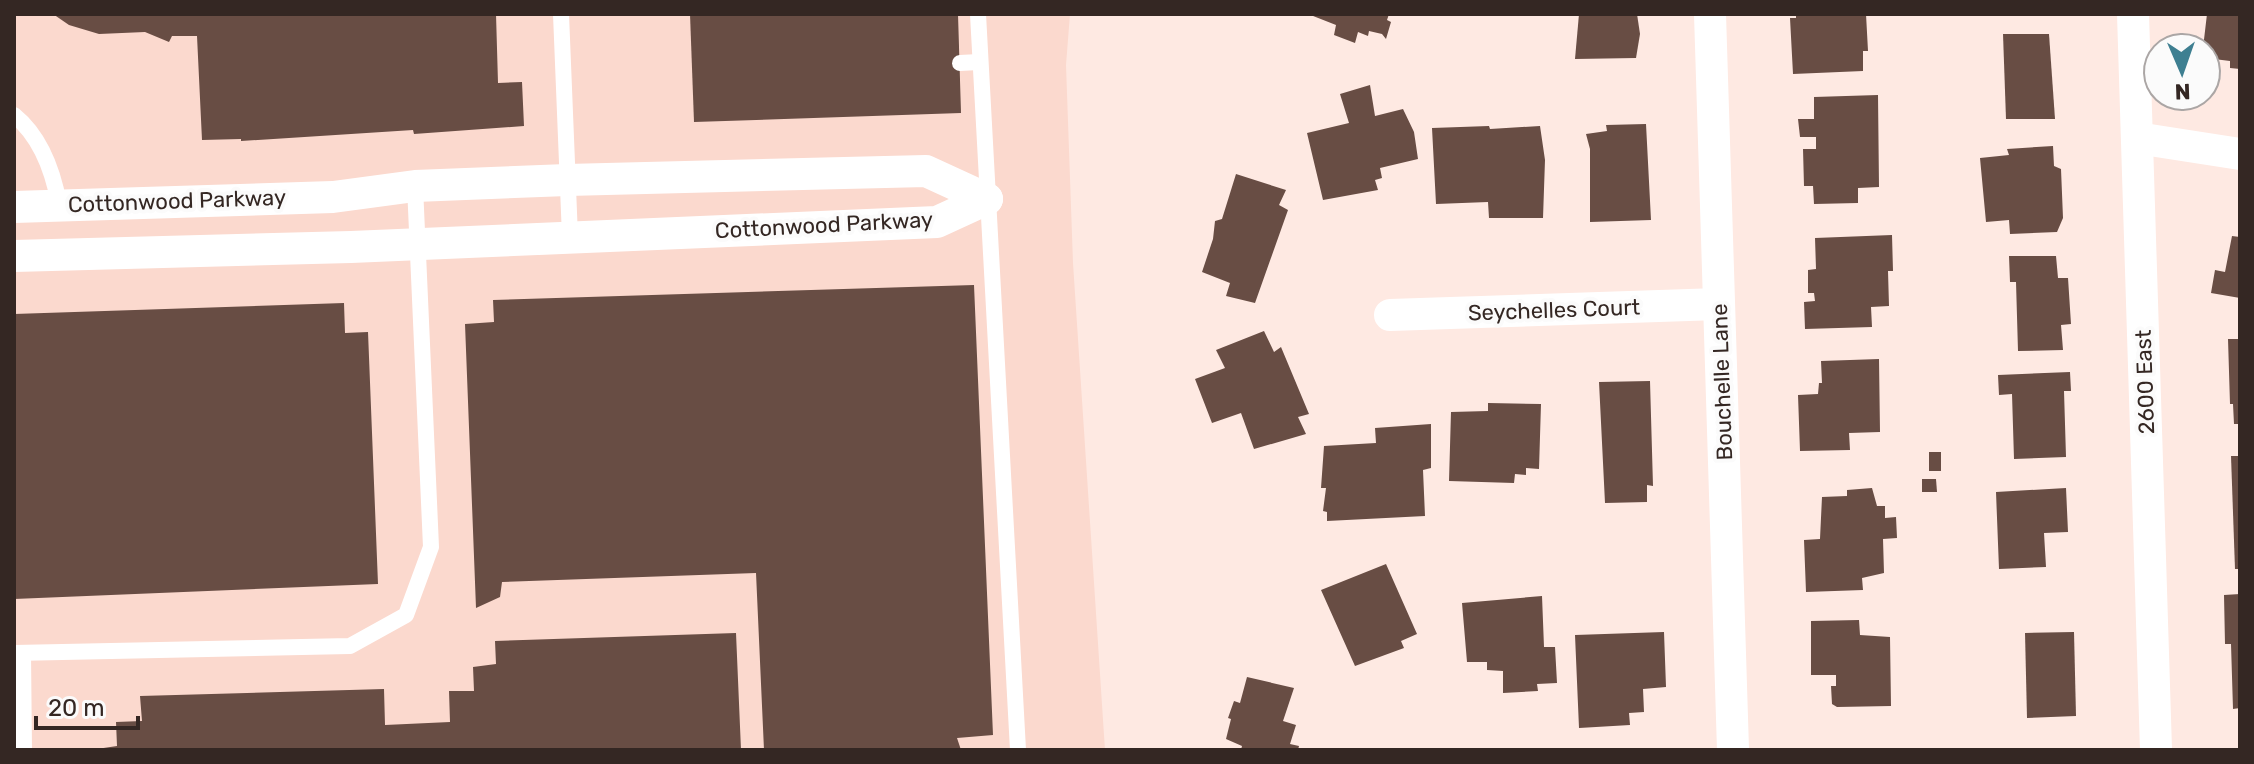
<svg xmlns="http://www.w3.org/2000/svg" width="2254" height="764" font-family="Rubik,sans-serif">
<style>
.built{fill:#fbd9ce}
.building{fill:#684d44}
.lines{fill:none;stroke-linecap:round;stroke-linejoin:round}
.service{stroke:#fff;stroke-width:16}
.minor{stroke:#fff;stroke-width:32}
.labels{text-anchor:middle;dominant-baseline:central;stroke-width:8;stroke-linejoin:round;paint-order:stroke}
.street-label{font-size:22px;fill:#342723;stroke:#fbfbfb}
</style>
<rect width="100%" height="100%" fill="#fee9e2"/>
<polygon class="built" points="14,14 1070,14 1066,65 1073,263 1105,750 14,750"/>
<g class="building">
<polygon points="53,14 496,14 498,83 522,82 524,126 414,134 413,130 241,141 241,139 202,140 197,36 172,36 169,42 145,32 99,34 69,25"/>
<polygon points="690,14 958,14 961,113 694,122"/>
<polygon points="1308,14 1389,14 1387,20 1391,22 1386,39 1382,34 1369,31 1368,36 1358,32 1355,43 1334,35 1336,25"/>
<polygon points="1579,14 1637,14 1640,34 1636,58 1575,59"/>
<polygon points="1796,14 1866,14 1868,51 1863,51 1863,71 1793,74 1790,18 1796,18"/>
<polygon points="2207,14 2240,16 2240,69 2230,68 2230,61 2206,58 2206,48 2203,48"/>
<polygon points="2003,34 2049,34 2055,119 2006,119"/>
<polygon points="1370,85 1375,116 1403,109 1414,132 1418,159 1380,168 1382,178 1375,180 1378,190 1323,200 1307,133 1349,123 1340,94"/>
<polygon points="1878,95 1879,187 1858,188 1858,203 1814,204 1813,186 1804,186 1803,149 1816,149 1816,137 1800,137 1798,119 1814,119 1814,97"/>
<polygon points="1646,124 1651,220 1590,222 1590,149 1586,134 1607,131 1606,125"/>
<polygon points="1489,126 1490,129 1540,126 1545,160 1543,218 1489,218 1488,202 1436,204 1432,128"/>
<polygon points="2053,146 2054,166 2061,169 2063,218 2057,232 2010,234 2009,220 1986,222 1980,158 2009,155 2007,149"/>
<polygon points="1236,174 1286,190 1279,205 1288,210 1255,303 1226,296 1230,283 1202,272 1213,239 1215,221 1222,219"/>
<polygon points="1892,235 1893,271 1888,271 1889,306 1871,307 1872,327 1805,329 1804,302 1815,301 1814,293 1808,293 1808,270 1816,269 1815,238"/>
<polygon points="2232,236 2240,237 2240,298 2211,293 2215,270 2225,272"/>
<polygon points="2009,256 2056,256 2058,278 2068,278 2071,324 2061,325 2063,350 2018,351 2016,282 2010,282"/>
<polygon points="974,285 993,735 957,738 961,750 764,750 756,573 502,582 500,597 476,608 465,324 494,322 493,300"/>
<polygon points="344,303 345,333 368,332 378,584 14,599 14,314"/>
<polygon points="1264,331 1274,352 1281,347 1309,414 1298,417 1306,434 1254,449 1241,413 1212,423 1195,379 1225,368 1216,350"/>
<polygon points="2228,339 2240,339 2240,424 2234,424 2233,404 2230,404"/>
<polygon points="1879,359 1880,432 1849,433 1850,450 1800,451 1798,395 1818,394 1819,383 1822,383 1821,361"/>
<polygon points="2070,372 2071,391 2064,391 2066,457 2014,459 2012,394 1999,395 1998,375"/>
<polygon points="1650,381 1653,486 1647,485 1647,502 1605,503 1599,382"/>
<polygon points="1488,403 1541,404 1539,469 1526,468 1526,475 1515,474 1514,483 1449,481 1451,412 1488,411"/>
<polygon points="1431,424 1431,468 1423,470 1425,516 1327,521 1327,512 1323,511 1326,488 1321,488 1324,446 1376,443 1375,428"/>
<rect x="1929" y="452" width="12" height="19"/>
<polygon points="2231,456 2240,456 2240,569 2235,569"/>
<polygon points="1922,479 1936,479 1937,492 1922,492"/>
<polygon points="1872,488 1877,506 1885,506 1885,518 1896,517 1897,538 1883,539 1884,573 1862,578 1863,590 1806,592 1804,540 1820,539 1822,497 1847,496 1847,490"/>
<polygon points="2066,488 2068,532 2044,533 2046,567 1999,569 1996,492"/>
<polygon points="1386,564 1417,634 1401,641 1404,648 1355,666 1321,590"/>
<polygon points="2240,594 2240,708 2233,709 2231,644 2225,644 2224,595"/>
<polygon points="1542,596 1544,647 1555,647 1557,683 1537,684 1538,691 1503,693 1503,671 1487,670 1487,662 1467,662 1462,603"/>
<polygon points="1859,620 1860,635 1890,637 1891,706 1837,707 1832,704 1831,686 1836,686 1836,675 1811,675 1811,621"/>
<polygon points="1664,632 1666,687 1643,689 1644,712 1629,713 1630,725 1579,728 1575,635"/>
<polygon points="2074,632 2076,716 2027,718 2025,633"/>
<polygon points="736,633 741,750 90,750 117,746 116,722 142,721 140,696 384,689 385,725 450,722 449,691 474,691 473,667 496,664 495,641"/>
<polygon points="1247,677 1294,688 1283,721 1296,725 1290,744 1299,746 1298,750 1241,750 1242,746 1226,739 1231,719 1228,718 1234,701 1240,703"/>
</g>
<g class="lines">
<g class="service">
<polyline points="561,14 570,237"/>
<polyline points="978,14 1018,750"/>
<polyline points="960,63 979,62"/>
<path d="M14,115C41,137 53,171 59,204"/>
<polyline points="14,653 350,646 406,615 431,547 415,186"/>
<polyline points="23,653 24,750"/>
</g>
<g class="minor">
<polyline points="1710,14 1733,750"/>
<polyline points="2133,14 2156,750"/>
<polyline points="2137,138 2240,154"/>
<polyline points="14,207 333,197 415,186 567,180 926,171 987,199"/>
<polyline points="14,256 351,247 937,222 987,199"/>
<polyline points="1390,315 1719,304"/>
</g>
</g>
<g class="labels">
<g class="street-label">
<text transform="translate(177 201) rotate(-2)">Cottonwood Parkway</text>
<text transform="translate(824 225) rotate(-3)">Cottonwood Parkway</text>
<text transform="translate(1554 310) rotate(-2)">Seychelles Court</text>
<text transform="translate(1722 382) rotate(-92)">Bouchelle Lane</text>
<text transform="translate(2145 382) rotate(-92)">2600 East</text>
</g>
</g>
<rect width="2254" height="764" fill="none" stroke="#342723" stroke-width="32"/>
<g transform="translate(2182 72) rotate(178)"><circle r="38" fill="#fbfbfb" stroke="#aba6a5" stroke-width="2"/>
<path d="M0-6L14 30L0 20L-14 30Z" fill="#3e7f91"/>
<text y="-12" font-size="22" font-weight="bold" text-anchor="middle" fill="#342723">N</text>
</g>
<path d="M36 716v12h102v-12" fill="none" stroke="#342723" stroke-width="4"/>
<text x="48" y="716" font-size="24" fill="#342723" stroke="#fbfbfb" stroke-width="6" paint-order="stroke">20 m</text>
</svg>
